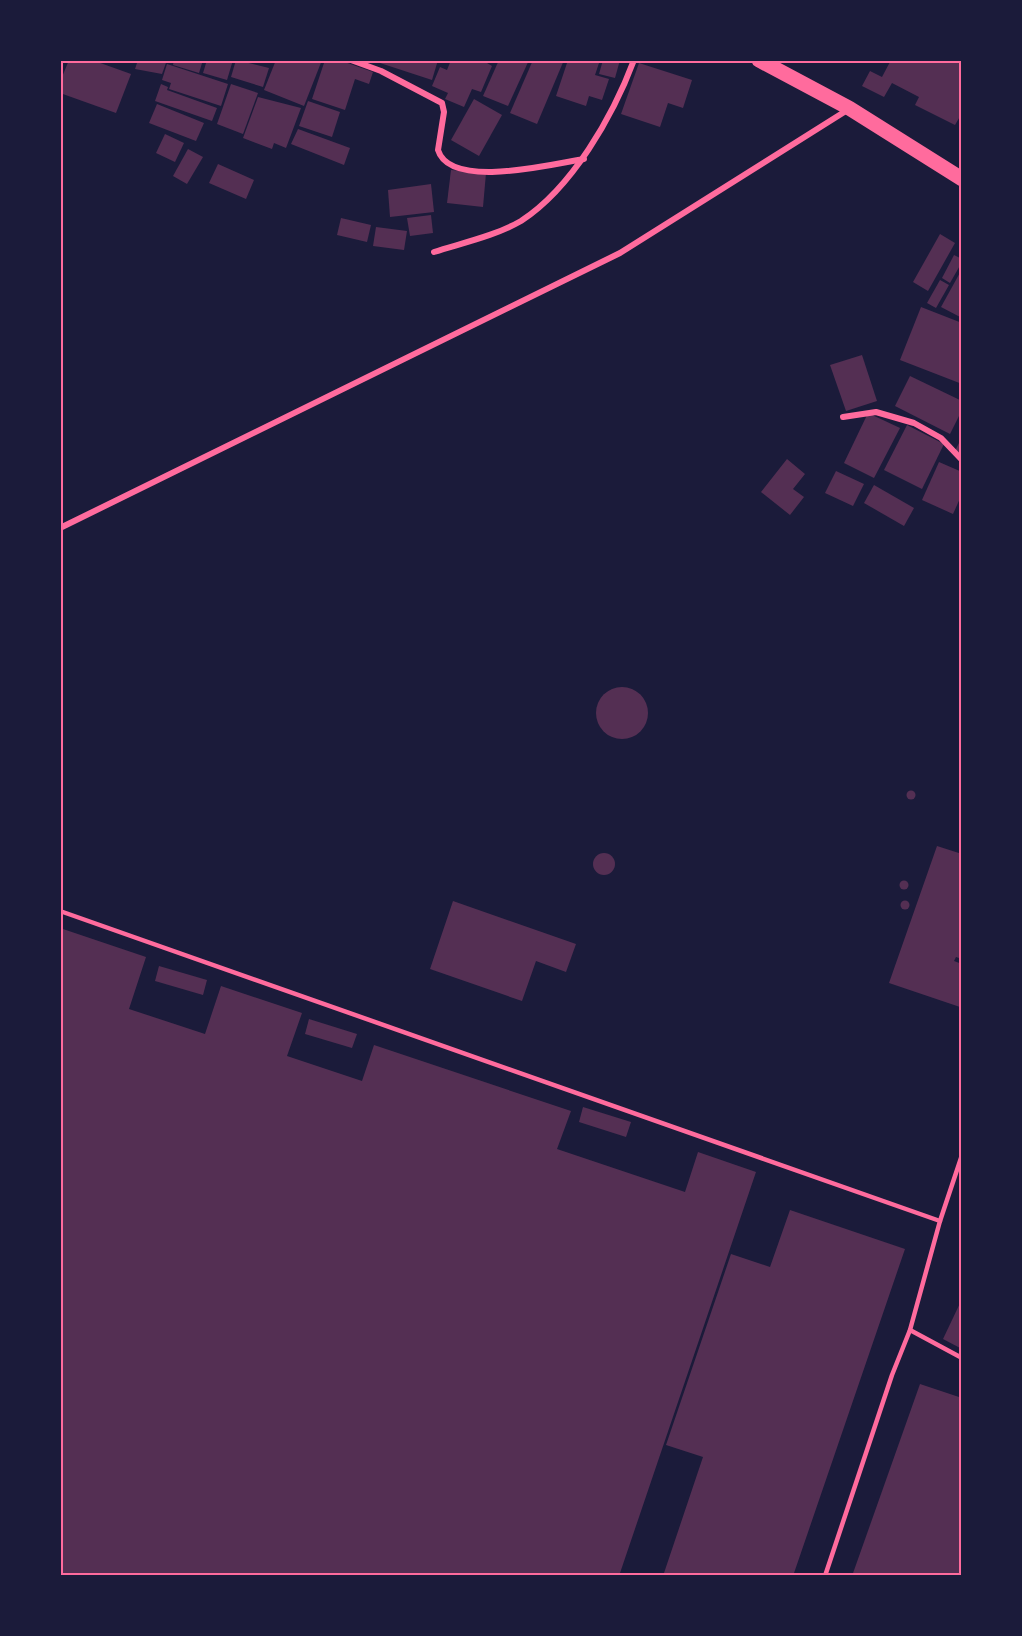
<svg xmlns="http://www.w3.org/2000/svg" width="1022" height="1636" font-family="'Fira Sans',sans-serif">
<style>
.building{fill:#542f53}
.lines{fill:none;stroke-linecap:round;stroke-linejoin:round}
.service{stroke:#ff6b9d;stroke-width:4.5}
.minor{stroke:#ff6b9d;stroke-width:6}
.primary{stroke:#ff6b9d;stroke-width:15}
.neatline{fill:none;stroke:#ff6b9d;stroke-width:2}
</style>
<rect width="100%" height="100%" fill="#1b1b3a"/>
<g class="building">
<polygon points="69,60 92,60 131,74 116,113 60,93 60,82"/>
<polygon points="138,60 167,60 162,74 135,69"/>
<polygon points="174,60 203,60 199,73 173,65"/>
<polygon points="207,60 233,60 227,80 203,73"/>
<polygon points="236,60 269,68 263,87 231,77"/>
<polygon points="276,60 322,60 304,106 264,90"/>
<polygon points="325,60 339,60 373,72 369,84 355,79 345,110 312,99"/>
<polygon points="380,60 438,60 432,80 380,63"/>
<polygon points="451,60 488,60 487,63 492,66 481,92 472,89 464,107 445,99 448,93 432,86 440,67 447,70"/>
<polygon points="499,60 529,60 508,106 483,96"/>
<polygon points="533,60 564,60 537,124 510,113"/>
<polygon points="568,60 600,60 595,75 609,79 602,100 589,96 586,106 556,96"/>
<polygon points="603,60 620,60 615,78 599,74"/>
<polygon points="891,60 962,60 962,113 955,125 915,105 919,97 892,83 884,97 862,86 870,71 882,77"/>
<polygon points="639,63 692,80 683,108 668,103 660,127 621,114"/>
<polygon points="167,64 228,84 221,106 169,89 171,83 162,80"/>
<polygon points="161,84 168,87 167,90 217,108 212,121 155,101"/>
<polygon points="231,84 258,93 243,134 217,124"/>
<polygon points="258,97 301,108 286,148 274,143 272,149 243,138"/>
<polygon points="474,99 502,115 479,156 451,140"/>
<polygon points="308,101 340,112 332,137 299,126"/>
<polygon points="157,104 204,123 196,141 149,123"/>
<polygon points="298,129 350,148 344,165 291,144"/>
<polygon points="165,134 184,143 175,162 156,153"/>
<polygon points="188,149 203,157 187,184 173,176"/>
<polygon points="218,164 254,180 246,199 209,183"/>
<polygon points="451,170 486,173 483,207 447,203"/>
<polygon points="431,184 434,212 390,217 388,190"/>
<polygon points="431,215 433,233 410,236 407,218"/>
<polygon points="341,218 371,225 367,242 337,235"/>
<polygon points="376,227 407,231 404,250 373,246"/>
<polygon points="940,234 955,243 928,291 913,282"/>
<polygon points="954,255 962,259 962,262 950,283 942,278"/>
<polygon points="962,269 962,318 941,307"/>
<polygon points="940,280 949,285 936,308 927,303"/>
<polygon points="921,307 962,323 962,384 900,360"/>
<polygon points="862,355 877,401 846,411 830,365"/>
<polygon points="910,376 962,401 962,410 950,434 895,406"/>
<polygon points="868,413 900,428 874,478 844,463"/>
<polygon points="907,425 944,444 922,489 884,470"/>
<polygon points="962,437 962,455 955,451"/>
<polygon points="787,459 805,474 793,489 804,497 790,515 761,492"/>
<polygon points="939,462 962,472 962,494 953,514 922,500"/>
<polygon points="836,471 864,484 853,506 825,493"/>
<polygon points="874,485 914,508 904,526 864,503"/>
<circle cx="622" cy="713" r="26"/>
<circle cx="911" cy="795" r="4.5"/>
<polygon points="937,846 962,854 962,959 956,957 954,961 962,964 960,1007 889,983"/>
<circle cx="604" cy="864" r="11"/>
<circle cx="904" cy="885" r="4.5"/>
<circle cx="905" cy="905" r="4.5"/>
<polygon points="453,901 576,944 566,972 536,961 522,1001 430,969"/>
<polygon points="60,928 146,957 129,1009 205,1034 221,986 302,1013 287,1056 362,1081 374,1045 571,1111 557,1149 685,1192 698,1152 756,1172 619,1576 60,1576"/>
<polygon points="159,966 207,980 203,995 155,981"/>
<polygon points="309,1019 357,1034 352,1048 305,1034"/>
<polygon points="583,1107 631,1122 626,1137 579,1122"/>
<polygon points="790,1210 905,1249 793,1576 663,1576 703,1457 666,1445 731,1254 770,1267"/>
<polygon points="962,1299 962,1349 943,1339"/>
<polygon points="920,1384 962,1398 962,1576 852,1576"/>
</g>
<g class="lines">
<g class="service">
<polyline points="60,911 940,1221"/>
<polyline points="910,1330 962,1358"/>
<polyline points="825,1576 892,1375 910,1330 940,1221 962,1155"/>
</g>
<g class="minor">
<path d="M351,60L381,71L442,103L444,112L438,150C450,190 553,164 584,159"/>
<path d="M434,252C462,243 495,236 521,221C572,188 613,116 634,60"/>
<polyline points="843,417 876,412 914,423 941,438 962,460"/>
<polyline points="60,528 620,253 849,109"/>
</g>
<polyline class="primary" points="759,60 849,108 962,179"/>
</g>
<rect width="1022" height="1636" fill="none" stroke="#1b1b3a" stroke-width="123"/>
<rect x="62" y="62" width="898" height="1512" class="neatline"/>
</svg>
